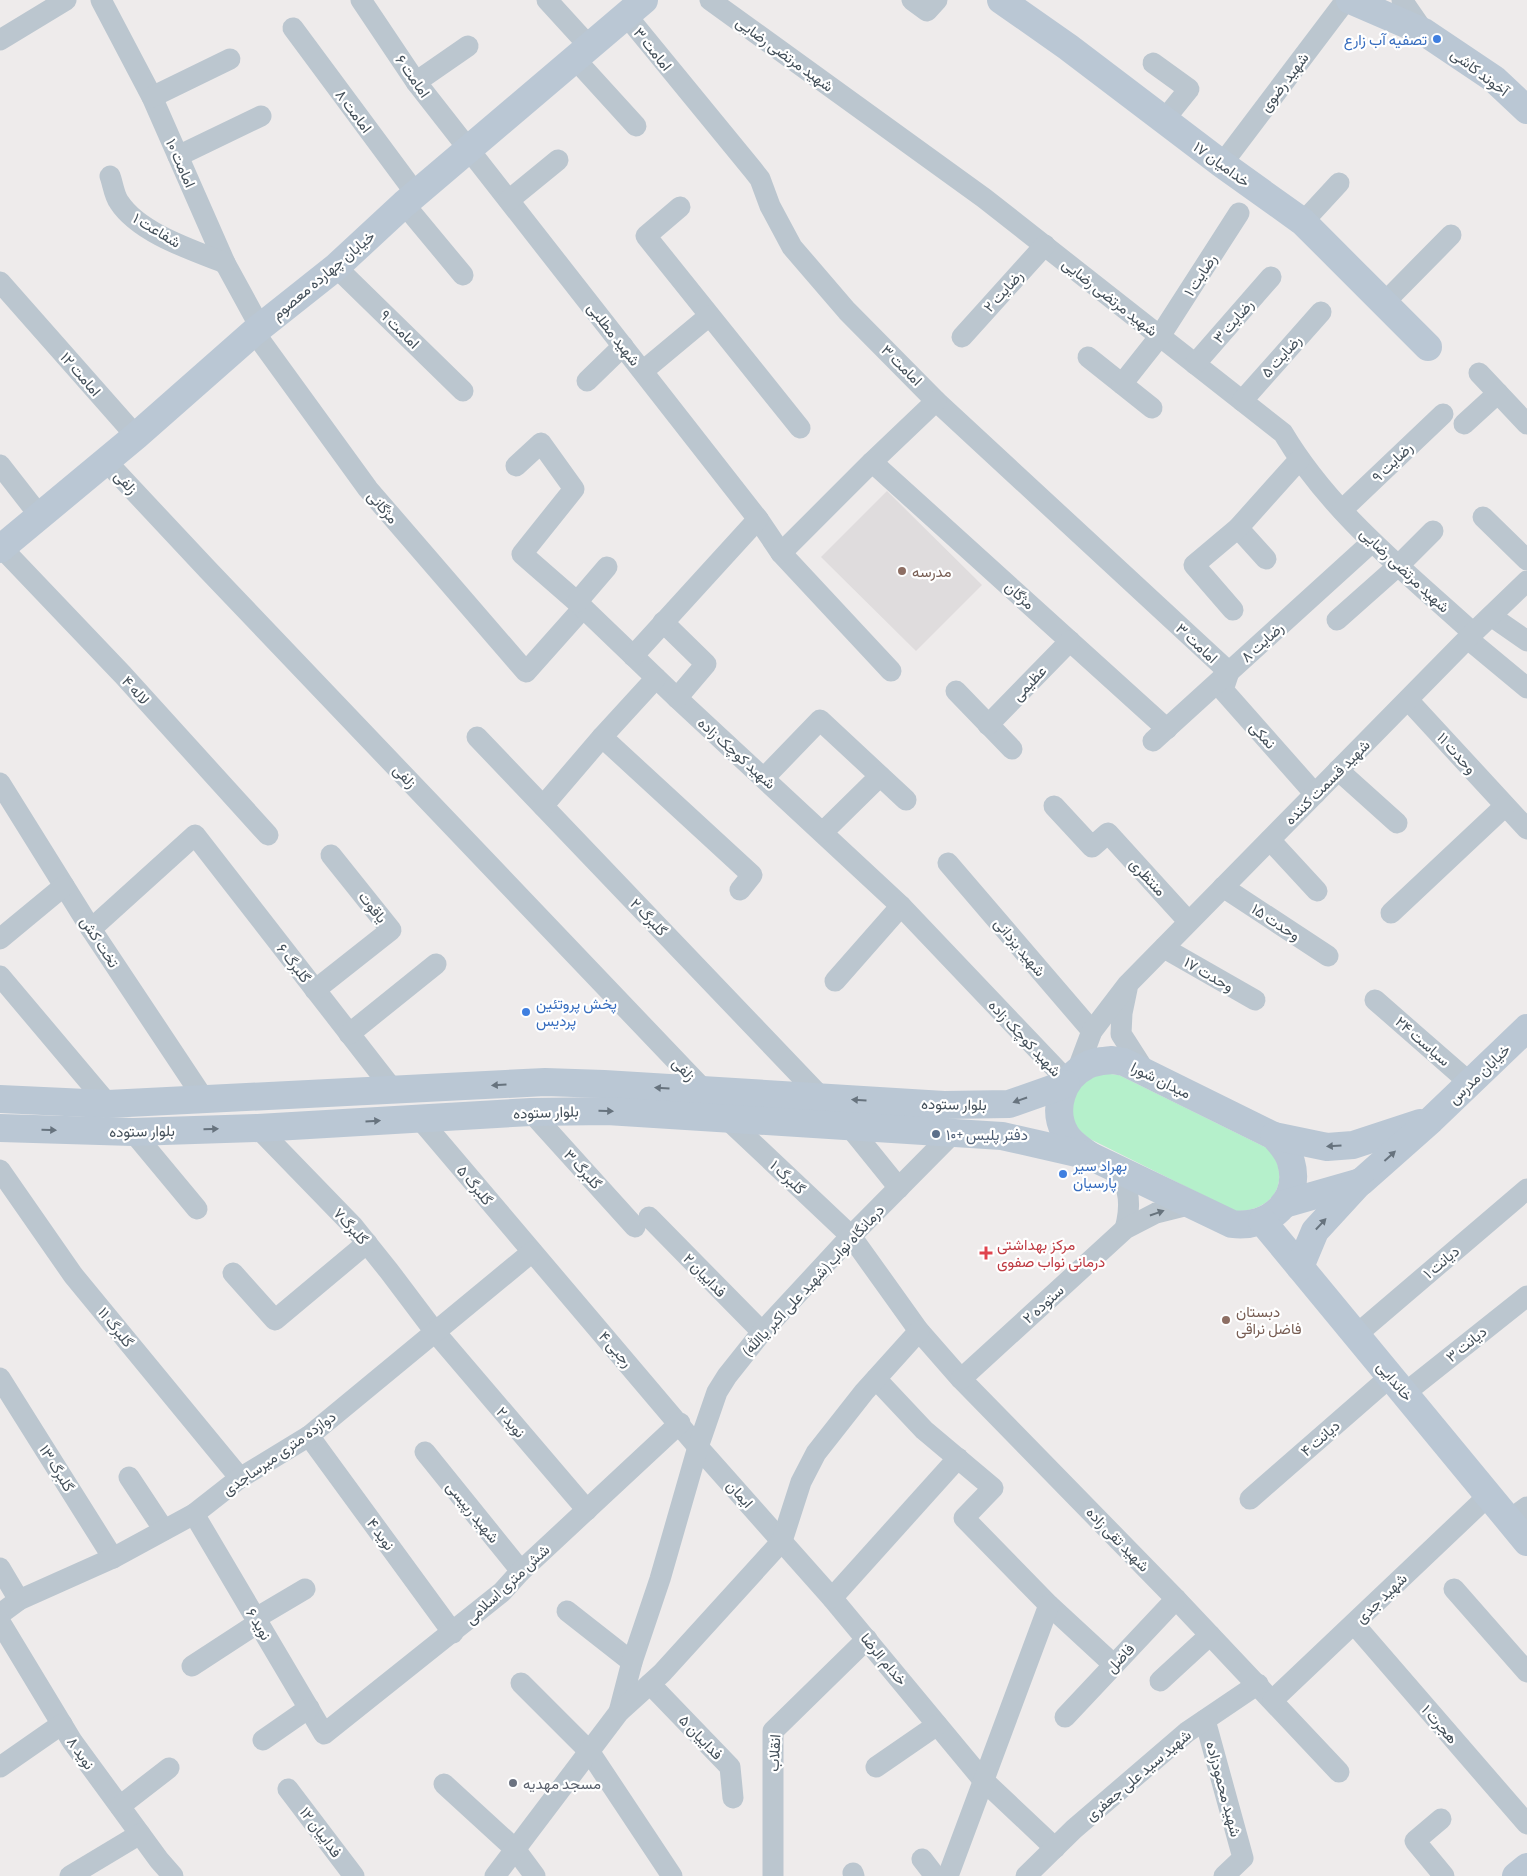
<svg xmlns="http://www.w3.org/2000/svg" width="1527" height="1876" font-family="'PT Sans Narrow',Vazirmatn,sans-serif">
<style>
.education{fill:#dfdcdd}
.green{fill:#b5f0cb}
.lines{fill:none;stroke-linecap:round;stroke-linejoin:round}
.street{stroke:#bbc6cf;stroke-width:21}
.secondary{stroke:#bac7d4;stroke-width:28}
.oneway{fill:#67737e}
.oneway2{fill:#67737c}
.shop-dot{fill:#3f7fe0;stroke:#fff;stroke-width:2}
.education-dot{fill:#8d6e63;stroke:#fff;stroke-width:2}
.service-dot{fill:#5c6f8a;stroke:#fff;stroke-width:2}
.health-dot{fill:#e0444e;stroke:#fff;stroke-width:2}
.worship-dot{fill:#6b7280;stroke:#fff;stroke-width:2}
.labels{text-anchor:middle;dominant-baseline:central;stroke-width:4.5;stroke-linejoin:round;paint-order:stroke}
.shop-label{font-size:15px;fill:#366cbe;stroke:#fff;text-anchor:start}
.street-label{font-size:15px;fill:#434f59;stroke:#fff}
.education-label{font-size:15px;fill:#785e54;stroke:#fff;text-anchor:start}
.service-label{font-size:15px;fill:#4e5e75;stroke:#fff;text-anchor:start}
.health-label{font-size:15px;fill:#be3a42;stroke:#fff;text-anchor:start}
.worship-label{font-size:15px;fill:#5b616d;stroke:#fff;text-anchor:start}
</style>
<rect width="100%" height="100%" fill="#eeebeb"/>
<polygon class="education" points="887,491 982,585 916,651 821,557"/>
<path class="green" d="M1102,1073L1119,1075L1271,1150C1291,1182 1273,1212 1235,1211L1088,1138L1077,1128L1071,1113L1074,1093L1081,1083Z"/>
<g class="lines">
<g class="street">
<polyline points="101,0 152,97 225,263 260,327"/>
<polyline points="361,0 416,82 758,519 781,553 891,671"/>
<polyline points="547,0 589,46"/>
<path d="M710,0L984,198L1283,433C1330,512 1405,571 1473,633"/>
<polyline points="912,0 927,11 937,0"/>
<polyline points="1402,0 1424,32"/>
<polyline points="626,15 753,170 760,179 770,206 792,247 847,311 936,401 1229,672 1223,690 1315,794"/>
<polyline points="293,28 416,194"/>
<polyline points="0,40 66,0"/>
<polyline points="575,59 636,126"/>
<polyline points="1153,63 1189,89 1164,120"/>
<polyline points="416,82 468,46"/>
<polyline points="152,97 230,59"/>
<polyline points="178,156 261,116"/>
<polyline points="1222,164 1346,0"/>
<path d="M110,176C113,184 114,195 119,202C139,233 192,250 225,263"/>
<polyline points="509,200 558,160"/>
<polyline points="404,204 463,275"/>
<polyline points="680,207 646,236 800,428"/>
<polyline points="1303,222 1339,183"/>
<polyline points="336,267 463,391"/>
<polyline points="0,282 136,436"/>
<polyline points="1384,303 1451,235"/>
<polyline points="254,332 368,489 526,672 583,608"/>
<polyline points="962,337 1045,245"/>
<polyline points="1088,357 1152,408"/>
<polyline points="1195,364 1271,277"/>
<polyline points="643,371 709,316"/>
<polyline points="1479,373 1527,424"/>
<polyline points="587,381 623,346"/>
<polyline points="1122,384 1160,336 1239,213"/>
<polyline points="1242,401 1321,312"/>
<polyline points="1464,424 1498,393"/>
<polyline points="105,460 208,570 705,1091"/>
<polyline points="872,462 1167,729"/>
<polyline points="0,465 39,515"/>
<polyline points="516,466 541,443 574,489 522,554 577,602 677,698 901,906 1058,1071 1066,1084"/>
<polyline points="1342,510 1443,414"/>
<polyline points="1483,517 1527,560"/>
<polyline points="1238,528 1266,559"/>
<polyline points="1,547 123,675 268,835"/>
<polyline points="781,553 872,462 936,401"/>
<polyline points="577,602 607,567"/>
<polyline points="1233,610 1194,565 1238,528 1299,460"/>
<polyline points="1491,616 1527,641"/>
<polyline points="1337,620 1399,565 1433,531"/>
<polyline points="663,622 706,664 677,698"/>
<polyline points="1468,639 1527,688"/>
<polyline points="633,656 758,519"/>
<polyline points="656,678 602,737 752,875 740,890"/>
<polyline points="956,691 1012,749"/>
<polyline points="1408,700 1527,829"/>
<polyline points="988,725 1070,641"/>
<polyline points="477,737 822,1098"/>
<polyline points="1153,741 1372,542"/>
<polyline points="1338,770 1397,823"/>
<polyline points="764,778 820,720 906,800"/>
<polyline points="0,783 91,929 204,1099"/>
<polyline points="543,806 602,737"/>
<polyline points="1054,806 1092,847 1108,833 1188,921"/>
<polyline points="823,832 880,776"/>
<polyline points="1270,840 1317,891"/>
<polyline points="948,863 1092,1031"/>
<polyline points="1223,887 1328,956"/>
<polyline points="1391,913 1505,806"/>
<polyline points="91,929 195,835 394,1091"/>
<polyline points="0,939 64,886"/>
<polyline points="1164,948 1255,1000"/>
<polyline points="0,976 108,1104"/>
<polyline points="835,981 901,906"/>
<polyline points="1127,989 1122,1013 1121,1034 1146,1073"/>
<polyline points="315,990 391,930 331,855"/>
<polyline points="1375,1000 1470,1083"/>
<polyline points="349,1034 436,964"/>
<polyline points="1077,1071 1092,1031 1128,984 1473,633 1527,581"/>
<polyline points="531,1112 635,1227"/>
<polyline points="725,1117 851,1236 919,1331 961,1379 1176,1599 1339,1772"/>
<polyline points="419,1118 698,1447 832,1598 983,1780 1055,1848"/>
<polyline points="848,1125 899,1188"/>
<polyline points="258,1128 353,1226 389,1271 435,1332 587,1510"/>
<polyline points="133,1132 197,1209"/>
<path d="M1118,1169C1130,1189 1131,1207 1125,1229"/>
<polyline points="0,1170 73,1275 240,1478"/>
<polyline points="649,1217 762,1332"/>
<polyline points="233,1273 275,1320 367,1243"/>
<polyline points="1356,1335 1527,1189"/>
<polyline points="0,1378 113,1558"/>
<polyline points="876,1379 924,1430 993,1488 964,1518 1049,1605 1114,1665"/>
<polyline points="961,1379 1125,1229 1156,1213 1192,1204"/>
<polyline points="1405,1393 1527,1296"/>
<polyline points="309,1436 453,1633"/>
<polyline points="425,1452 521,1571"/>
<polyline points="129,1477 164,1530"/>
<polyline points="1250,1499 1391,1376"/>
<polyline points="194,1514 324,1734 502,1592 521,1571 680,1423"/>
<polyline points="1509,1520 1527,1507"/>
<polyline points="0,1568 19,1600"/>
<polyline points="1454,1589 1527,1672"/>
<polyline points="832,1598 958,1458"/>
<polyline points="567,1611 632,1662"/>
<polyline points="0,1614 19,1600 113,1558 194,1514 240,1478 309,1436 532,1252"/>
<polyline points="256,1618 305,1589"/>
<polyline points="0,1622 72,1741 159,1860 173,1876"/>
<polyline points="1354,1624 1527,1824"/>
<polyline points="192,1666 258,1623"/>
<polyline points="1160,1681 1210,1635"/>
<polyline points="521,1683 589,1751 672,1876"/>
<polyline points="650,1684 730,1767 733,1798"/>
<polyline points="1273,1700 1489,1495"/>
<polyline points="619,1712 632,1662 660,1579 698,1447 717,1392 727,1376 762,1332 851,1236 954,1132"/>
<polyline points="1065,1717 1176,1599"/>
<polyline points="1205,1720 1243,1858 1224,1876"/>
<polyline points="263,1740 309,1708"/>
<polyline points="0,1767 62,1724"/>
<polyline points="876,1767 937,1725"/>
<polyline points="444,1784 515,1849 535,1876"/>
<polyline points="288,1789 354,1876"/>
<polyline points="120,1806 169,1768"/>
<polyline points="1441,1819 1415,1841 1444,1876"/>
<polyline points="922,1859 935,1876"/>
<polyline points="853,1873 854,1876"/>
<polyline points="70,1876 140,1834"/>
<polyline points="495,1876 619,1712 662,1673 782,1541 801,1482 816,1453 864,1392 919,1331"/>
<polyline points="773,1876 773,1731 867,1639"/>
<polyline points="948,1876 1049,1605"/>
<polyline points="1026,1876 1074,1829 1187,1732 1258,1684"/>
</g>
<g class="secondary">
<polyline points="1001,0 1068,47 1222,164 1303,222 1428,347"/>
<polyline points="1350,0 1424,32 1494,79 1527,110"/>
<polyline points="0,549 136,436 254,332 336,267 404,204 644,0"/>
<path d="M1112,1060L1124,1062L1274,1136C1281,1144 1288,1151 1291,1162C1302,1200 1269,1229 1232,1224L1090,1156C1081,1149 1070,1143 1065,1133C1052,1109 1062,1078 1086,1066C1094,1061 1103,1061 1112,1060Z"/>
<polyline points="0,1099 108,1104 545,1082 604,1084 944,1105 1009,1104 1066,1084"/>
<polyline points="0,1128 133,1132 258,1128 531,1112 607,1111 1002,1136 1090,1156"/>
<polyline points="1274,1136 1327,1147 1353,1145 1420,1123"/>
<polyline points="1284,1204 1361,1182 1431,1120 1527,1028"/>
<polyline points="1262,1221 1527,1542"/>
<polyline points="1300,1267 1315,1231 1360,1182"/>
<polyline points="1516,1876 1527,1867"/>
</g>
</g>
<defs><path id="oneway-solid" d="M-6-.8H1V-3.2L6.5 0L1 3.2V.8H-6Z" transform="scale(1.25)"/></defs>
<g class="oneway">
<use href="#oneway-solid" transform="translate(499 1085) rotate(177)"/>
<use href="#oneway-solid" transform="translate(662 1088) rotate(-176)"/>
<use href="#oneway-solid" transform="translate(859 1100) rotate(-177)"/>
<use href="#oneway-solid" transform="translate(1020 1100) rotate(161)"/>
<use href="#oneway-solid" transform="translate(606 1111) rotate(1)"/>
<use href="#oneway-solid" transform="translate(373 1121) rotate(-3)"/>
<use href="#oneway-solid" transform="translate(211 1129) rotate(-2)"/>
<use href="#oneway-solid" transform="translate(49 1130) rotate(2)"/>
<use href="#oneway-solid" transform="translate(1334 1146) rotate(176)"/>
<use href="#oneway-solid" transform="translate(1390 1156) rotate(-42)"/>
<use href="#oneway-solid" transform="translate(1321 1224) rotate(-47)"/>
</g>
<use class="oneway2" href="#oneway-solid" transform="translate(1157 1213) rotate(-19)"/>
<g class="shop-dot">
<circle cx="1437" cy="39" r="5"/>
<circle cx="526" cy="1012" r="5"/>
<circle cx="1063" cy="1174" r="5"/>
</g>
<g class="education-dot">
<circle cx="902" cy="571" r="5"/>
<circle cx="1226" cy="1320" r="5"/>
</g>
<circle class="service-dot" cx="936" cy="1134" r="5"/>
<path class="health-dot" d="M983.5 1245.5h5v5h5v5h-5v5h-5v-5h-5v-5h5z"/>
<circle class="worship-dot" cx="513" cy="1783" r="5"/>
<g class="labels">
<g class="shop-label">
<text x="1427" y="39" text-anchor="end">تصفیه آب زارع</text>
<text x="536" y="1003">پخش پروتئین<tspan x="536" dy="17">پردیس</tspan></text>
<text x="1073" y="1165">بهراد سیر<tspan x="1073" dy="17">پارسیان</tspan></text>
</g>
<g class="street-label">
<text transform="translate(653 49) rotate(51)">امامت ۳</text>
<text transform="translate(785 54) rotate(36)">شهید مرتضی رضایی</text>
<text transform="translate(1480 72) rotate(37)">آخوند کاشی</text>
<text transform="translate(413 76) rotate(55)">امامت ۶</text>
<text transform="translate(1284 82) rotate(-53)">شهید رضوی</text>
<text transform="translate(354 111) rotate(53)">امامت ۸</text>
<text transform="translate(181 163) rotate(66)">امامت ۱۰</text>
<text transform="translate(1222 164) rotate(36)">خدامیان ۱۷</text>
<text transform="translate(157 230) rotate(31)">شفاعت ۱</text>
<text transform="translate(323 275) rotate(-40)">خیابان چهارده معصوم</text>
<text transform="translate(1200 275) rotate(-57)">رضایت ۱</text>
<text transform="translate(1003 291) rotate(-48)">رضایت ۲</text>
<text transform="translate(1110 297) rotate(38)">شهید مرتضی رضایی</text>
<text transform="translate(1233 321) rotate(-49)">رضایت ۳</text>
<text transform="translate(400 329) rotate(44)">امامت ۹</text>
<text transform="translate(614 334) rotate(52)">شهید مطلبی</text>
<text transform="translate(1281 356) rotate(-48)">رضایت ۵</text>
<text transform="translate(902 365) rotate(45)">امامت ۳</text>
<text transform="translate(81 374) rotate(49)">امامت ۱۲</text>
<text transform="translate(1392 462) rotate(-44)">رضایت ۹</text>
<text transform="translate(126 482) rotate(47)">زلفی</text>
<text transform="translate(383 507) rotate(49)">مژگانی</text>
<text transform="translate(1405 570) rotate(43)">شهید مرتضی رضایی</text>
<text transform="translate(1020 595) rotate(42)">مژگان</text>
<text transform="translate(1262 642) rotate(-42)">رضایت ۸</text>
<text transform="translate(1197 643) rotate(43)">امامت ۳</text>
<text transform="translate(1029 683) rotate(-46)">عظیمی</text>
<text transform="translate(136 690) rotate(48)">لاله ۴</text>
<text transform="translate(1263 735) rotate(48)">نمکی</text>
<text transform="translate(737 753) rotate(42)">شهید کوچک زاده</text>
<text transform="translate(1457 753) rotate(48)">وحدت ۱۱</text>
<text transform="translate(405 776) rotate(46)">زلفی</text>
<text transform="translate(1327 782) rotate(-45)">شهید قسمت کننده</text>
<text transform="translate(1148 877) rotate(47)">منتظری</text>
<text transform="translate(373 907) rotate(51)">یاقوت</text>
<text transform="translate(649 917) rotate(46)">گلبرگ ۲</text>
<text transform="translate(1276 922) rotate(33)">وحدت ۱۵</text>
<text transform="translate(100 942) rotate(57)">تخت کش</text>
<text transform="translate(1020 947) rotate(50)">شهید یزدانی</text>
<text transform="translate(294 963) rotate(52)">گلبرگ ۶</text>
<text transform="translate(1209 974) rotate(30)">وحدت ۱۷</text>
<text transform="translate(1025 1038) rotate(47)">شهید کوچک زاده</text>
<text transform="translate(1423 1041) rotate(41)">سیاست ۲۴</text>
<text transform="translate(684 1069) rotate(46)">زلفی</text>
<text transform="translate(1479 1074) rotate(-44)">خیابان مدرس</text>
<text transform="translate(1161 1080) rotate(26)">میدان شورا</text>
<text transform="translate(954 1104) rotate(1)">بلوار ستوده</text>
<text transform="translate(546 1112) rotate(-2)">بلوار ستوده</text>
<text transform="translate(142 1131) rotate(-1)">بلوار ستوده</text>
<text transform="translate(583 1169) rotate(48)">گلبرگ ۳</text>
<text transform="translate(788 1177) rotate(43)">گلبرگ ۱</text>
<text transform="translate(475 1185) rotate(50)">گلبرگ ۵</text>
<text transform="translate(351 1226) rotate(48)">گلبرگ۷</text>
<text transform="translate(1441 1262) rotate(-40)">دیانت ۱</text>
<text transform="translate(705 1275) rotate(46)">فداییان ۲</text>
<text transform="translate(813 1280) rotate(-47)">درمانگاه نواب (شهید علی اکبر یاالله)</text>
<text transform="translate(1043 1304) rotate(-42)">ستوده ۲</text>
<text transform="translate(116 1327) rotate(51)">گلبرگ ۱۱</text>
<text transform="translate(1466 1344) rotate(-39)">دیانت ۳</text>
<text transform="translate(616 1349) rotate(49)">رجبی ۴</text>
<text transform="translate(1395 1381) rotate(50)">خاندایی</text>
<text transform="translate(511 1422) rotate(49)">نوید ۲</text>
<text transform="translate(1320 1438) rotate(-41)">دیانت ۴</text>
<text transform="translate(279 1453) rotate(-35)">دوازده متری میرساجدی</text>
<text transform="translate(57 1468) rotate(58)">گلبرگ ۱۳</text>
<text transform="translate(740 1494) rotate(48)">ایمان</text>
<text transform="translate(473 1512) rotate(51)">شهید رپیسی</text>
<text transform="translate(381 1534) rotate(54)">نوید ۴</text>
<text transform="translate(1118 1539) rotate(46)">شهید تقی زاده</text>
<text transform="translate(507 1584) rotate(-43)">شش متری اسلامی</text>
<text transform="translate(1381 1598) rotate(-44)">شهید جدی</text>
<text transform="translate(259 1624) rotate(59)">نوید ۶</text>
<text transform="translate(1120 1658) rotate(-47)">فاضل</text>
<text transform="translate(884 1659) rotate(50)">خدام الرضا</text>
<text transform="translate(1440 1724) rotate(49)">هجرت ۱</text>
<text transform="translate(701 1737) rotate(46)">فداییان ۵</text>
<text transform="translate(81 1753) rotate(55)">نوید ۸</text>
<text transform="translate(774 1753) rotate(-87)">انقلاب</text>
<text transform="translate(1138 1775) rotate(-40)">شهید سید علی جعفری</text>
<text transform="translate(1224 1789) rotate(75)">شهید محمودزاده</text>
<text transform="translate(321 1832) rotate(53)">فداییان ۱۲</text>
</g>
<g class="education-label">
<text x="912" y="571">مدرسه</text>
<text x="1236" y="1311">دبستان<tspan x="1236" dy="17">فاضل نراقی</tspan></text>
</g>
<g class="service-label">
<text x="946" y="1134">دفتر پلیس +۱۰</text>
</g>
<g class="health-label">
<text x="997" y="1244">مرکز بهداشتی<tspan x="997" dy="17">درمانی نواب صفوی</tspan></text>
</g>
<g class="worship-label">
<text x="523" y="1783">مسجد مهدیه</text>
</g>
</g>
</svg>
